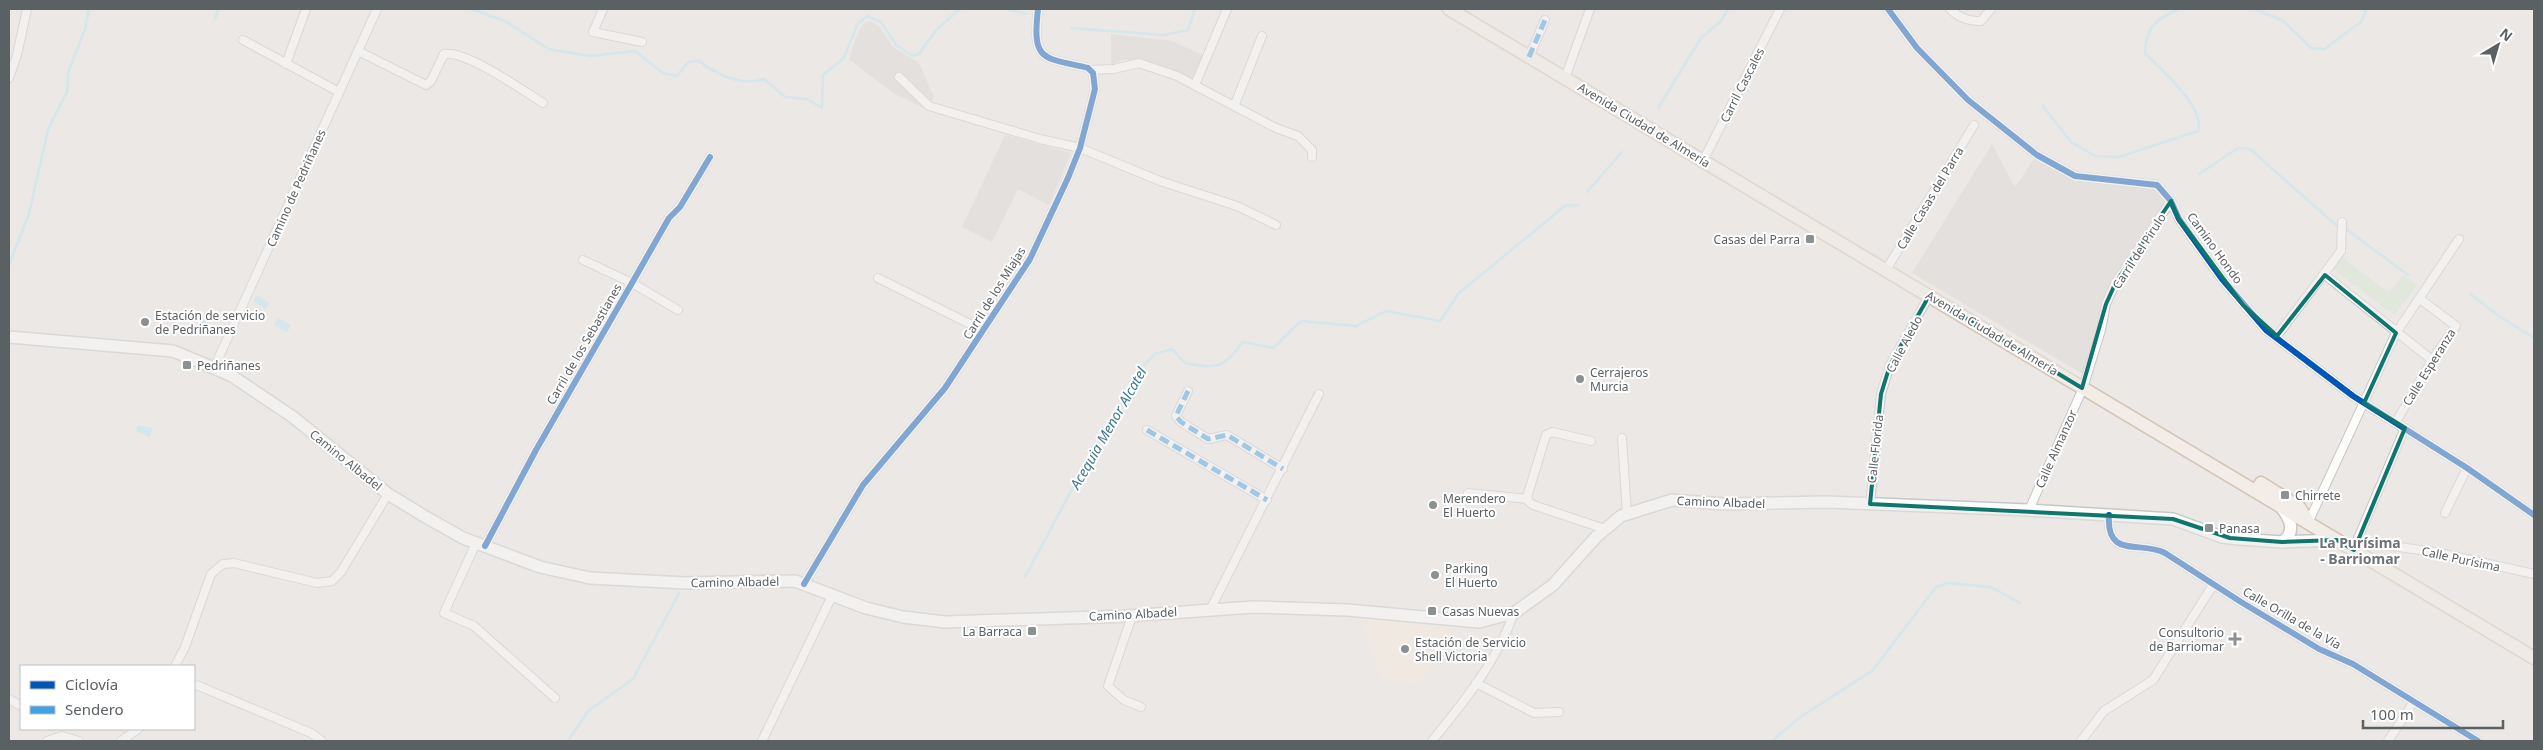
<svg xmlns="http://www.w3.org/2000/svg" width="2543" height="750" font-family="'Noto Sans',sans-serif">
<style>
.commercial{fill:#f4ebde}
.industrial{fill:#dbd7d5}
.green{fill:#d8e6d1}
.water{fill:#bbe7f4}
.lines{fill:none;stroke-linecap:round;stroke-linejoin:round}
.stream{stroke:#bbe7f4;stroke-width:2.5}
.street-casing{stroke:#c7c6c6;stroke-width:10}
.secondary-casing{stroke:#c7c7c7;stroke-width:14}
.primary-casing{stroke:#d2c3b4;stroke-width:15}
.street{stroke:#fcfcfb;stroke-width:8}
.secondary{stroke:#fcfcfb;stroke-width:11}
.primary{stroke:#f2ede7;stroke-width:12}
.quiet{stroke:#42a2e6;stroke-width:5;stroke-dasharray:10 5;stroke-linecap:butt}
.cycleway-casing{stroke:#fff;stroke-width:9}
.cycleway{stroke:#0057b8;stroke-width:6}
.marked{fill:none;stroke:#0f766e;stroke-width:4;stroke-linejoin:round}
.poi-dot{fill:#8d9090;stroke:#fff;stroke-width:2}
.labels{text-anchor:middle;dominant-baseline:central;stroke-width:4;stroke-linejoin:round;paint-order:stroke}
.street-label{font-size:12px;fill:#5b6063;stroke:#fff}
.poi-label{font-size:12px;fill:#5b6063;stroke:#fff;text-anchor:start}
.water-label{font-size:14px;font-style:italic;fill:#3b7892;stroke:#fff}
.neighbourhood-label{font-size:14px;font-weight:bold;fill:#6c7275;stroke:#fff}
</style>
<rect width="100%" height="100%" fill="#ebe8e5"/>
<polygon class="commercial" points="1357,611 1457,619 1421,683 1382,680"/>
<g class="industrial">
<polygon points="870,21 880,27 893,47 919,63 934,97 928,110 893,93 849,59 856,37 864,23"/>
<polygon points="1111,34 1172,41 1203,55 1194,80 1158,64 1140,60 1122,60 1111,65"/>
<polygon points="1005,135 1071,153 1049,205 1018,189 992,242 962,227"/>
<polygon points="1992,144 2015,187 2037,155 2075,176 2157,185 2171,201 2116,282 2086,376 1912,273"/>
</g>
<polygon class="green" points="2342,257 2389,293 2403,275 2417,285 2394,315 2333,269"/>
<g class="water">
<polygon points="257,295 269,303 266,309 253,301"/>
<polygon points="207,312 213,315 207,327 201,324"/>
<polygon points="278,318 291,325 287,332 274,325"/>
<polygon points="138,425 153,428 150,437 136,431"/>
</g>
<g class="lines">
<g class="stream">
<path d="M471,9L505,21L549,49L590,56L635,51L663,73L677,76L687,63L698,60C715,74 742,87 764,79L785,97L807,99L822,108L823,75L844,58L857,25L867,16L881,22L896,45L913,56L919,54L936,30L960,9"/>
<polyline points="1008,9 1026,14"/>
<polyline points="2254,9 2282,20 2311,48 2324,49 2361,22 2367,9"/>
<polyline points="215,19 218,9"/>
<polyline points="1072,28 1163,35 1188,30 1195,9"/>
<path d="M2043,106L2071,142L2095,156L2119,157L2198,131C2205,106 2161,70 2145,53C2146,28 2155,19 2179,9"/>
<polyline points="1658,108 1701,38 1721,21 1728,9"/>
<polyline points="2199,174 2238,148 2250,149 2336,225"/>
<polyline points="1587,192 1622,152"/>
<polyline points="2346,229 2408,275"/>
<polyline points="9,265 29,214 45,143 49,127 67,92 68,73 85,29 89,9"/>
<polyline points="2470,294 2499,316 2534,338"/>
<path d="M1025,577L1094,448L1106,435L1143,366L1155,354L1172,349L1185,363C1219,369 1222,369 1243,342L1273,348L1301,321L1356,326L1386,311L1440,321L1459,293L1566,205H1579"/>
<polyline points="568,741 588,711 633,679 679,593"/>
<polyline points="1772,741 1799,718 1873,670 1936,587 1948,583 1991,587 2020,603"/>
</g>
<defs>
<g id="street">
<polyline points="603,9 593,32 642,42"/>
<polyline points="1888,9 1917,48 1968,100 2037,155 2075,176 2157,185 2171,201 2179,219 2222,279 2266,330 2353,396 2467,468 2534,515"/>
<path d="M1950,9C1960,18 1967,21 1981,21L1991,9"/>
<polyline points="243,40 339,92"/>
<path d="M358,51L426,85L431,81L444,54C466,50 522,90 543,103"/>
<polyline points="1529,57 1545,20"/>
<polyline points="286,64 306,9"/>
<polyline points="1090,70 1114,69 1139,63 1177,76 1276,128 1298,136 1312,150 1312,157"/>
<polyline points="899,77 929,106 1040,139 1080,148 1160,181 1237,206 1276,225"/>
<polyline points="9,78 17,55 27,9"/>
<polyline points="1565,78 1590,9"/>
<polyline points="1195,85 1227,9"/>
<polyline points="1235,104 1262,36"/>
<polyline points="1703,161 1780,9"/>
<polyline points="583,260 632,283 678,310"/>
<polyline points="1886,270 1974,125"/>
<polyline points="2325,275 2432,360"/>
<polyline points="878,278 984,331"/>
<polyline points="2277,336 2341,251 2342,222"/>
<polyline points="214,368 377,9"/>
<polyline points="1188,391 1176,416 1181,422 1208,439 1227,435 1283,469"/>
<polyline points="2396,422 2432,360 2456,326 2420,299"/>
<polyline points="1147,430 1267,500"/>
<polyline points="1622,438 1627,514"/>
<polyline points="1591,441 1552,432 1546,435 1527,497 1528,501 1533,505 1605,529"/>
<polyline points="1468,493 1528,499"/>
<polyline points="1870,504 1881,394 1890,365 1929,296"/>
<polyline points="2029,510 2083,388 2101,330 2106,304 2116,282 2171,201"/>
<polyline points="2445,513 2467,468"/>
<path d="M2109,515C2106,560 2141,540 2165,553L2241,602L2319,649L2353,664L2478,741"/>
<polyline points="2308,523 2396,333 2459,239"/>
<polyline points="2357,541 2435,552 2534,574"/>
<polyline points="476,543 444,613 474,626 555,698"/>
<polyline points="2356,543 2405,428"/>
<polyline points="485,546 536,450 632,283 669,218 680,207 710,157"/>
<path d="M804,584L863,485L945,388L1030,259L1068,178L1080,148L1095,89L1093,73L1088,68C1042,57 1032,62 1038,9"/>
<polyline points="1210,610 1319,394"/>
<polyline points="1132,616 1108,686 1124,700 1141,707"/>
<polyline points="175,666 185,647 211,574 223,564 234,563 317,583 332,581 341,572 388,494"/>
<polyline points="1476,683 1534,713 1559,712"/>
<polyline points="194,684 311,733 322,741"/>
<polyline points="9,699 21,706"/>
<polyline points="47,741 62,736 79,741"/>
<polyline points="121,741 138,729"/>
<polyline points="762,741 832,596"/>
<path d="M1432,741C1464,702 1497,661 1514,613"/>
<polyline points="2081,741 2104,711 2153,680 2213,585"/>
<polyline points="2388,741 2413,703"/>
</g>
<g id="secondary">
<polyline points="9,337 173,351 214,368 232,376 293,417 388,494 424,516 463,538 540,567 590,578 685,583 795,581 866,608 903,617 945,622 1128,616 1253,607 1347,610 1479,622 1514,613 1553,585 1596,537 1621,516 1672,500 1723,504 1827,502 2029,510 2173,519 2222,537 2239,539 2282,542 2337,540"/>
<path d="M2280,506C2290,518 2297,532 2282,542"/>
</g>
<g id="primary">
<polyline points="1449,9 2534,658"/>
<polyline points="2256,491 2261,483 2299,507 2307,520"/>
</g>
</defs>
<use href="#street" class="street-casing"/>
<use href="#secondary" class="secondary-casing"/>
<use href="#primary" class="primary-casing"/>
<use href="#street" class="street"/>
<use href="#secondary" class="secondary"/>
<use href="#primary" class="primary"/>
<g class="quiet">
<polyline points="1529,57 1545,20"/>
<polyline points="1188,391 1176,416 1181,422 1208,439 1227,435 1283,469"/>
<polyline points="1147,430 1267,500"/>
</g>
<defs>
<g id="cycleway">
<polyline points="1888,9 1917,48 1968,100 2037,155 2075,176 2157,185 2171,201 2179,219 2222,279 2266,330 2353,396 2467,468 2534,515"/>
<path d="M2109,515C2106,560 2141,540 2165,553L2241,602L2319,649L2353,664L2478,741"/>
<polyline points="485,546 536,450 632,283 669,218 680,207 710,157"/>
<path d="M804,584L863,485L945,388L1030,259L1068,178L1080,148L1095,89L1093,73L1088,68C1042,57 1032,62 1038,9"/>
</g>
</defs>
<use href="#cycleway" class="cycleway-casing"/>
<use href="#cycleway" class="cycleway"/>
</g>
<path d="M0 0H2543V750H0ZM2171,201L2179,219L2243,305L2277,336L2325,275L2396,333L2364,403L2405,428L2354,550L2337,540L2282,542L2230,538L2173,519L1870,504L1881,394L1890,365L1929,296L2082,388L2106,304L2116,282Z" fill="#ebe8e5" fill-opacity=".55" fill-rule="evenodd"/>
<path class="marked" d="M2171,201L2179,219L2243,305L2277,336L2325,275L2396,333L2364,403L2405,428L2354,550L2337,540L2282,542L2230,538L2173,519L1870,504L1881,394L1890,365L1929,296L2082,388L2106,304L2116,282Z"/>
<g class="poi-dot">
<rect x="1805" y="234" width="10" height="10" rx="2.5"/>
<circle cx="145" cy="322" r="5"/>
<rect x="182" y="360" width="10" height="10" rx="2.5"/>
<circle cx="1580" cy="379" r="5"/>
<rect x="2280" y="490" width="10" height="10" rx="2.5"/>
<circle cx="1433" cy="505" r="5"/>
<rect x="2204" y="523" width="10" height="10" rx="2.5"/>
<circle cx="1435" cy="575" r="5"/>
<rect x="1427" y="606" width="10" height="10" rx="2.5"/>
<rect x="1027" y="626" width="10" height="10" rx="2.5"/>
<path d="M2232.5 631.5h5v5h5v5h-5v5h-5v-5h-5v-5h5z"/>
<circle cx="1405" cy="649" r="5"/>
</g>
<g class="labels">
<g class="street-label">
<text transform="translate(1742 85) rotate(-63)">Carril Cascales</text>
<text transform="translate(1644 125) rotate(31)">Avenida Ciudad de Almería</text>
<text transform="translate(296 188) rotate(-66)">Camino de Pedriñanes</text>
<text transform="translate(1930 198) rotate(-59)">Calle Casas del Parra</text>
<text transform="translate(2215 248) rotate(54)">Camino Hondo</text>
<text transform="translate(2139 251) rotate(-57)">Carril del Pirulo</text>
<text transform="translate(994 293) rotate(-58)">Carril de los Miajas</text>
<text transform="translate(1992 333) rotate(31)">Avenida Ciudad de Almería</text>
<text transform="translate(584 344) rotate(-60)">Carril de los Sebastianes</text>
<text transform="translate(1904 344) rotate(-62)">Calle Aledo</text>
<text transform="translate(2429 367) rotate(-58)">Calle Esperanza</text>
<text transform="translate(1875 449) rotate(-84)">Calle Florida</text>
<text transform="translate(2056 449) rotate(-66)">Calle Almanzor</text>
<text transform="translate(346 460) rotate(39)">Camino Albadel</text>
<text transform="translate(1721 502) rotate(2)">Camino Albadel</text>
<text transform="translate(2461 559) rotate(12)">Calle Purísima</text>
<text transform="translate(735 582) rotate(-1)">Camino Albadel</text>
<text transform="translate(1133 614) rotate(-3)">Camino Albadel</text>
<text transform="translate(2292 618) rotate(30)">Calle Orilla de la Vía</text>
</g>
<g class="poi-label">
<text x="1800" y="239" text-anchor="end">Casas del Parra</text>
<text x="155" y="315">Estación de servicio<tspan x="155" dy="14">de Pedriñanes</tspan></text>
<text x="197" y="365">Pedriñanes</text>
<text x="1590" y="372">Cerrajeros<tspan x="1590" dy="14">Murcia</tspan></text>
<text x="2295" y="495">Chirrete</text>
<text x="1443" y="498">Merendero<tspan x="1443" dy="14">El Huerto</tspan></text>
<text x="2219" y="528">Panasa</text>
<text x="1445" y="568">Parking<tspan x="1445" dy="14">El Huerto</tspan></text>
<text x="1442" y="611">Casas Nuevas</text>
<text x="1022" y="631" text-anchor="end">La Barraca</text>
<text x="2224" y="632" text-anchor="end">Consultorio<tspan x="2224" dy="14">de Barriomar</tspan></text>
<text x="1415" y="642">Estación de Servicio<tspan x="1415" dy="14">Shell Victoria</tspan></text>
</g>
<g class="water-label">
<text transform="translate(1108 428) rotate(-60)">Acequia Menor Alcatel</text>
</g>
<g class="neighbourhood-label">
<text x="2360" y="542">La Purísima<tspan x="2360" dy="16">- Barriomar</tspan></text>
</g>
</g>
<rect width="2543" height="750" fill="none" stroke="#5b6063" stroke-width="20"/>
<rect x="20" y="665" width="175" height="65" fill="#ffffff" stroke="#bdbfc1"/>
<rect x="30" y="681" width="25" height="8" fill="#0057b8" stroke="#bdbfc1"/>
<text x="65" y="690" font-size="15" fill="#5b6063">Ciclovía</text>
<rect x="30" y="706" width="25" height="8" fill="#42a2e6" stroke="#bdbfc1"/>
<text x="65" y="715" font-size="15" fill="#5b6063">Sendero</text>
<g transform="translate(2498 45) rotate(38)" stroke="#ffffff" stroke-width="4" paint-order="stroke">
<path d="M0-4L9 19L0 12L-9 19Z" fill="#5b6063"/>
<text y="-8" font-size="14" font-weight="bold" text-anchor="middle" fill="#5b6063">N</text>
</g>
<path d="M2363 720v8h140v-8" fill="none" stroke="#5b6063" stroke-width="2.5"/>
<text x="2370" y="720" font-size="15" fill="#5b6063" stroke="#ffffff" stroke-width="4" paint-order="stroke">100 m</text>
</svg>
